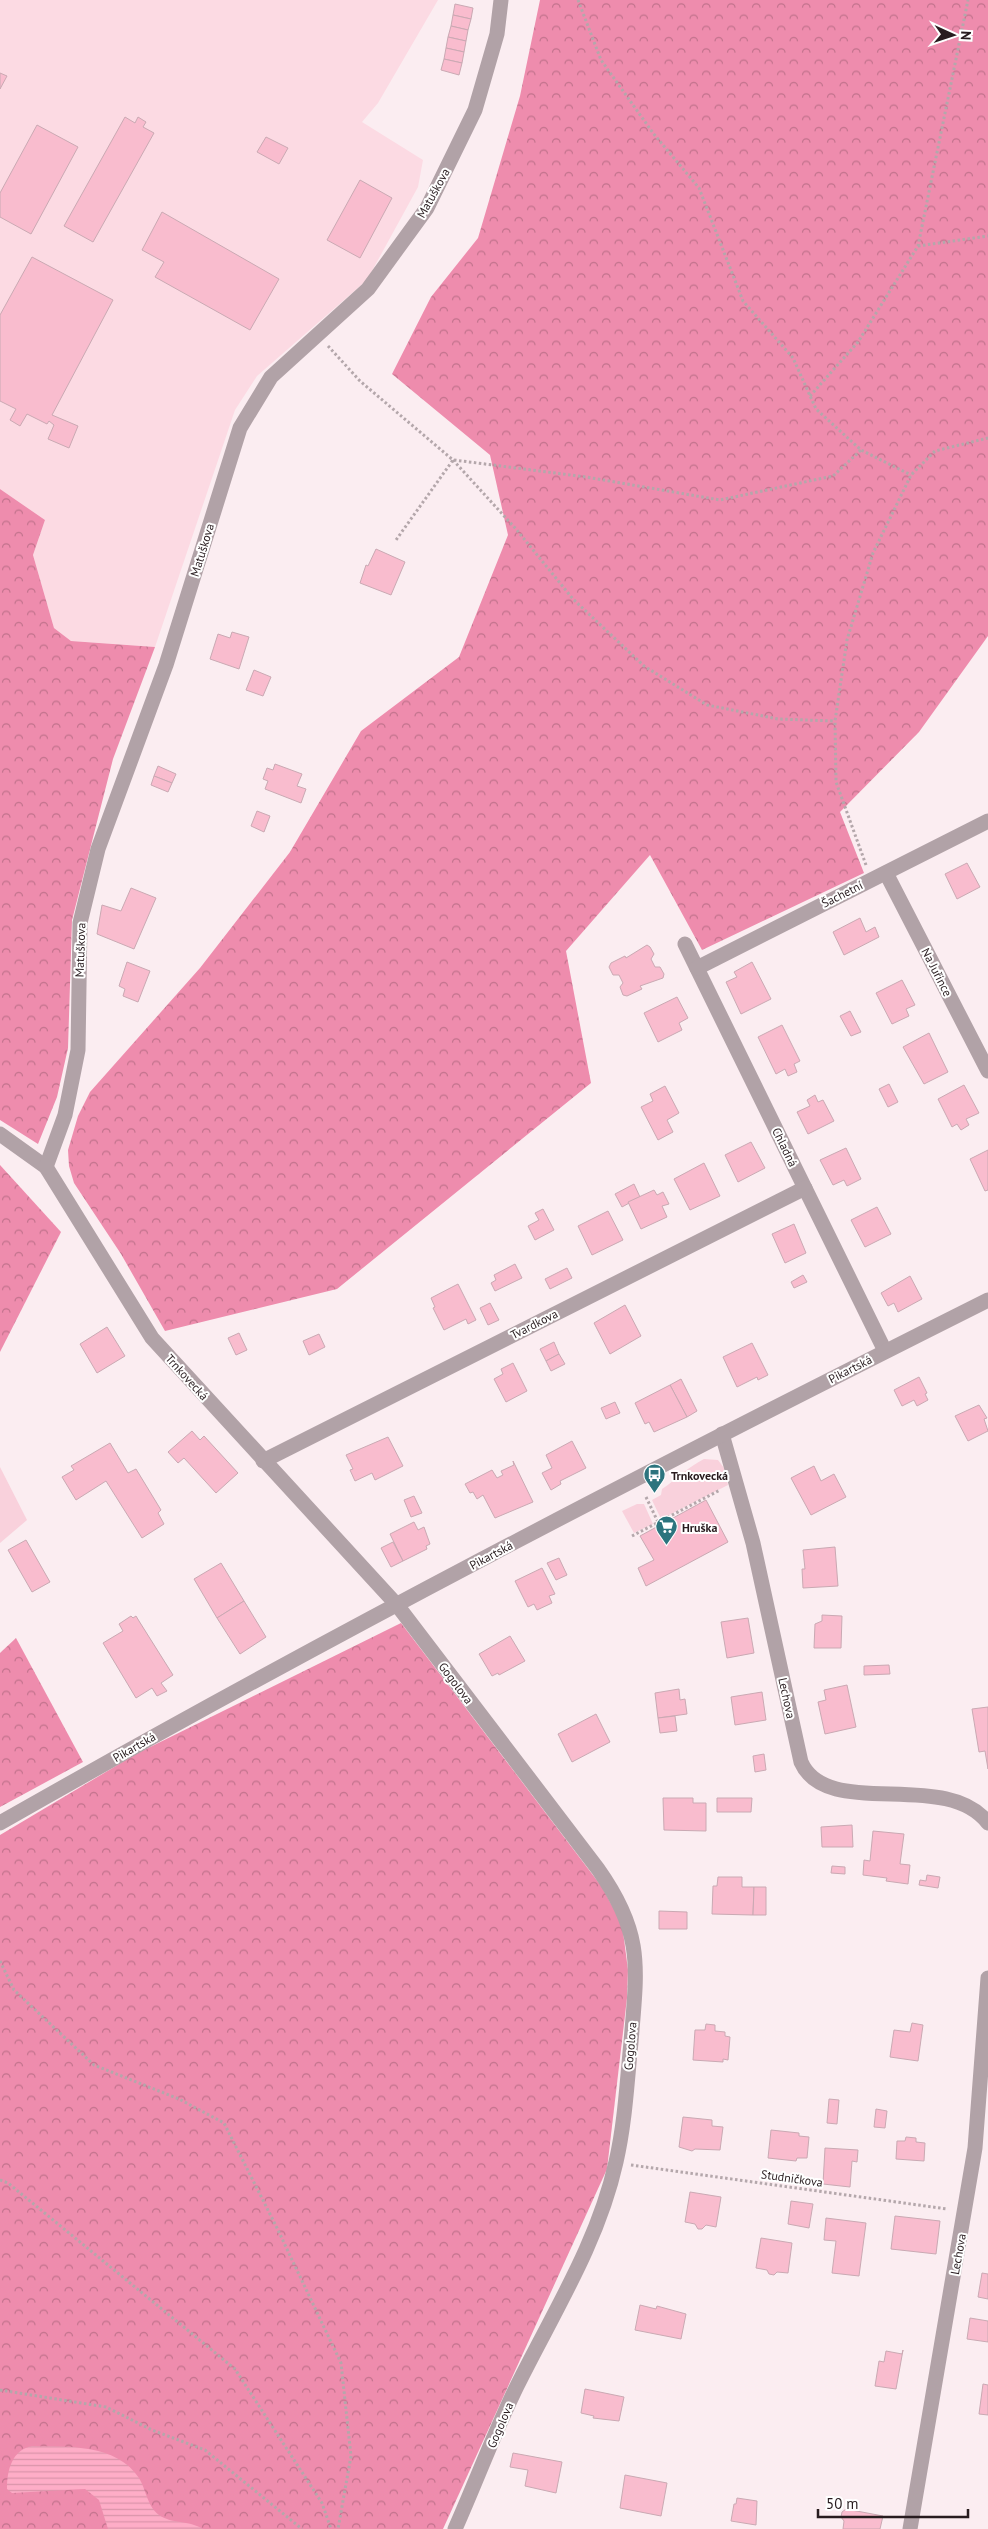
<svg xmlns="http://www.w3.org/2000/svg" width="988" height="2529" font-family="'PT Sans',sans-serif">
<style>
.built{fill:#fcdae3}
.grass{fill:#f9d1dc}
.forest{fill:url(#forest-crowns)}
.water{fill:url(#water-rules)}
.building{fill:#f9bcce;stroke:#caa9b3}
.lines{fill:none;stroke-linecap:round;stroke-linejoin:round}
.path{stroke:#b4a7ab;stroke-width:3;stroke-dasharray:2.5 2.5;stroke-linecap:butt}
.street{stroke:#b1a2a7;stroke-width:15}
.labels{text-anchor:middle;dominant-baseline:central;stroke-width:4;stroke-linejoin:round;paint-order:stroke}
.street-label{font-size:12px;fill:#281c1f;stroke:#fff}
.poi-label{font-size:12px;font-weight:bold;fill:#281c1f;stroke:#fff;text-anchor:start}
</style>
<defs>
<pattern id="forest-crowns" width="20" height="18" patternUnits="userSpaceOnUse" patternTransform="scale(1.25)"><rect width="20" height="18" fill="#ee8cad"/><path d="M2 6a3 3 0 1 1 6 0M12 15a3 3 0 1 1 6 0" fill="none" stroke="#c1728c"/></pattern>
<pattern id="water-rules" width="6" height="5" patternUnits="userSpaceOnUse" patternTransform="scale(1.25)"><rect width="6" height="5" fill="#feadc7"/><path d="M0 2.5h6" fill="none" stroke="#da94aa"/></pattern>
</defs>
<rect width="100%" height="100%" fill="#fbedf1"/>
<polygon class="built" points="0,0 438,0 378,103 362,122 423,160 418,187 367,280 257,376 235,410 155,647 71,641 54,628 33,555 45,520 0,489"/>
<g class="grass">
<path d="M704,1459L718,1460L724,1468L728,1485L661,1519L652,1500L661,1495L662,1489C677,1479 688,1467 704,1459Z"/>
<polygon points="0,1467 27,1520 0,1543"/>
<polygon points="637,1504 644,1504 653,1524 634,1533 622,1511"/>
</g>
<g class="forest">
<polygon points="540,0 988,0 988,636 919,732 840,812 864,873 702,950 650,855 566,951 591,1083 337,1289 165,1331 121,1254 74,1183 69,1166 68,1150 78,1116 90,1092 200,968 290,852 361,731 459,657 508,535 490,455 392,374 431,297 478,238 520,96"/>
<polygon points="0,489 45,520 33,555 54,628 71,641 155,647 113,759 72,920 68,1048 57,1097 38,1144 0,1120"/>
<polygon points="0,1165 61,1232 0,1352"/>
<polygon points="401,1623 602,1887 622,1924 628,1970 627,1998 607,2169 443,2529 0,2529 0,1835 136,1754"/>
<polygon points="16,1638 83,1762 0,1807 0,1653"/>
</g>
<path class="water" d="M32,2446C67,2447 116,2443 139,2478C146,2489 147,2506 159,2515C171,2524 189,2520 203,2529H108L99,2500L85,2489L12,2493L7,2489C7,2470 12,2450 32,2446Z"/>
<g class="building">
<polygon points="455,4 473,8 471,19 453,15"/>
<polygon points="453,15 471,19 468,30 451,26"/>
<polygon points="451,26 468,30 466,41 448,37"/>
<polygon points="448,37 466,41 464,52 446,48"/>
<polygon points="446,48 464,52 462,63 444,59"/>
<polygon points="444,59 462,63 459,75 441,70"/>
<polygon points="0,73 7,76 0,89"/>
<polygon points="125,117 135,123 138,117 146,122 143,127 154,133 93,242 64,226"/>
<polygon points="37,125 78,147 31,234 0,217 0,193"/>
<polygon points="266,137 288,148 279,164 257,152"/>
<polygon points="360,180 392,198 360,258 327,240"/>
<polygon points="162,212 279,279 250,330 155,277 164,262 142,250"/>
<polygon points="32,257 113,300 52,415 78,426 69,448 48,439 54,425 49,421 47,424 27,414 20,426 10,420 16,409 0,401 0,315"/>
<polygon points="376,549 405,562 391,595 360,583 366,565 368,566"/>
<polygon points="232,632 249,637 239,669 210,659 218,634 230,638"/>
<polygon points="254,670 271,677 263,696 246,690"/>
<polygon points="275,764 302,774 297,786 306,789 301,803 265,789 268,781 263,779 267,768 273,770"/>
<polygon points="158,766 176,774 172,783 154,776"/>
<polygon points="154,776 172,783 168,792 151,785"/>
<polygon points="257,811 270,816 264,832 251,826"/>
<polygon points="967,863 980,887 957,899 945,874"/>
<polygon points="131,888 156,898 134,949 97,934 102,905 121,911"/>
<polygon points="860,918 866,932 875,927 879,937 844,955 833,932"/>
<polygon points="647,945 650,947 654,954 651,959 655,967 660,967 664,974 663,978 640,986 642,989 627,996 623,995 620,987 623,983 619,975 613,975 609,967 611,963 625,956 626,958"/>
<polygon points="127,962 150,971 138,1002 123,996 125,989 119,986"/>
<polygon points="752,962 771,999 741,1014 726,982 737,977 734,972"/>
<polygon points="902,980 915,1005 906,1009 909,1016 892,1024 876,993"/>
<polygon points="677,997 688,1018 679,1023 682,1030 658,1042 644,1013"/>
<polygon points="850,1011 861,1032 851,1036 840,1016"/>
<polygon points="782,1025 800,1061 794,1064 797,1072 788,1076 785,1069 776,1074 758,1037"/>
<polygon points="929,1033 948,1072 924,1084 903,1047"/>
<polygon points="889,1084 898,1102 888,1107 879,1089"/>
<polygon points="964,1085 979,1113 966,1119 969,1125 961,1130 957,1124 952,1127 938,1099"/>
<polygon points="665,1086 679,1113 667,1120 673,1132 658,1140 641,1107 653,1101 650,1094"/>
<polygon points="815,1095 818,1102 823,1100 834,1121 808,1134 797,1112 810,1106 807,1100"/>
<polygon points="751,1142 765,1168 738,1182 725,1155"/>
<polygon points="846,1148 861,1179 847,1186 844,1180 833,1185 820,1160"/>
<polygon points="988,1150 988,1190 985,1191 970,1159"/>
<polygon points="704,1163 720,1196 690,1210 674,1179"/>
<polygon points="634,1184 640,1197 622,1207 615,1194"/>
<polygon points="654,1190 657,1195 663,1192 669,1204 662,1206 667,1217 641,1229 628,1202"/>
<polygon points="877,1207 891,1234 865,1247 851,1220"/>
<polygon points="543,1209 554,1230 535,1240 528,1226 539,1220 535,1213"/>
<polygon points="608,1211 623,1240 592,1255 578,1226"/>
<polygon points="794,1224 806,1253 785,1263 772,1234"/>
<polygon points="515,1264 522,1278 495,1291 491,1283 496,1280 494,1275"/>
<polygon points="567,1268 572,1278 550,1289 545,1279"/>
<polygon points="803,1275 807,1282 794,1288 791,1282"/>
<polygon points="910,1276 922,1299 898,1312 894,1303 888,1306 881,1293"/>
<polygon points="458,1284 476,1320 468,1324 466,1319 444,1330 433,1308 435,1307 431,1298"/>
<polygon points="490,1303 499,1320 488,1325 480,1308"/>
<polygon points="625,1305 641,1336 610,1354 594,1323"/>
<polygon points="107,1327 125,1356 97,1373 80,1344"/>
<polygon points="239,1333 247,1350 236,1355 228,1338"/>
<polygon points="319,1334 325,1347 309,1355 303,1341"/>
<polygon points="554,1342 559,1354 546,1361 540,1349"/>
<polygon points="752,1343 768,1375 758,1380 757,1377 737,1387 723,1357"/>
<polygon points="559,1354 565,1364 551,1371 546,1361"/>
<polygon points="513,1363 527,1391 506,1402 494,1379 503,1374 501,1369"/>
<polygon points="919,1377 927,1393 925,1394 928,1400 917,1406 914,1400 902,1406 894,1390"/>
<polygon points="681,1379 697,1411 687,1417 670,1385"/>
<polygon points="670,1385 687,1417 654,1432 649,1422 645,1424 635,1403"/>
<polygon points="615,1402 620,1413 606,1419 601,1408"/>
<polygon points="979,1405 987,1418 984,1419 988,1431 968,1441 955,1416"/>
<polygon points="192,1431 200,1440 204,1436 238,1473 216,1493 184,1458 178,1463 168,1452"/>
<polygon points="388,1437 403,1466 375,1480 372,1473 355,1481 350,1470 353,1469 346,1455"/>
<polygon points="572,1441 586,1468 560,1481 561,1484 551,1490 542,1473 552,1468 546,1455"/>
<polygon points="110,1443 128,1473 136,1469 161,1510 158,1513 164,1524 142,1538 106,1481 76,1500 62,1477 74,1470 71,1466"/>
<polygon points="513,1461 533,1502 495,1518 483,1495 477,1499 473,1492 470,1493 465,1484 492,1470 497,1478 503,1475 501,1471 514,1465"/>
<polygon points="814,1466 821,1481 834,1474 846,1497 811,1515 791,1478"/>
<polygon points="414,1496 422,1513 411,1517 404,1500"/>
<polygon points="706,1500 728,1542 646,1586 638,1568 654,1560 640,1536"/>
<polygon points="414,1522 418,1530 424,1527 430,1544 426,1546 427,1549 403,1561 390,1534"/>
<polygon points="26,1540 50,1582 32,1592 8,1550"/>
<polygon points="393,1542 403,1561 391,1567 381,1548"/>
<polygon points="835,1547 838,1586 803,1588 802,1569 805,1569 803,1550"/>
<polygon points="559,1558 567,1575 556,1580 547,1563"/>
<polygon points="221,1563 244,1601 217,1618 194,1579"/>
<polygon points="542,1568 555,1594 549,1596 552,1603 537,1610 534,1604 528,1607 515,1581"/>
<polygon points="244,1601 266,1637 240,1654 217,1618"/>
<polygon points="822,1615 842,1616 841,1648 814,1648 815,1624 822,1621"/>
<polygon points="131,1616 133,1618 136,1616 139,1621 173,1675 161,1683 167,1691 157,1696 152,1688 136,1698 103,1643 123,1631 119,1624"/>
<polygon points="748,1618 754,1653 727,1658 721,1622"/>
<polygon points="510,1636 525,1661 499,1675 498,1673 492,1676 479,1654"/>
<polygon points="889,1665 890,1674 864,1675 864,1666"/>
<polygon points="847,1685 856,1727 825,1734 818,1702 826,1700 824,1690"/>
<polygon points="679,1689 680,1700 685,1699 687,1714 658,1718 655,1693"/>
<polygon points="762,1692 766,1720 735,1725 731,1697"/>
<polygon points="988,1707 988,1769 985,1751 979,1752 972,1709"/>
<polygon points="596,1714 610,1742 572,1762 558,1734"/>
<polygon points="675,1716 677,1731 660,1733 658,1718"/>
<polygon points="764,1754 766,1770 755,1772 753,1756"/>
<polygon points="663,1798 693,1798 693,1803 706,1803 706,1831 664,1830"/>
<polygon points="717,1798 752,1798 751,1812 717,1812"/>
<polygon points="852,1825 853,1847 822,1847 821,1827"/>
<polygon points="873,1831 904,1834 900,1864 910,1865 908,1884 886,1881 887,1878 863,1875 864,1860 870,1861"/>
<polygon points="832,1866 845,1867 845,1874 831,1873"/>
<polygon points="927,1875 940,1877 938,1888 919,1885 920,1880 926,1881"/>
<polygon points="718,1877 742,1877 742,1887 754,1887 753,1915 712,1914 713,1886 717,1886"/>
<polygon points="754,1887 766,1887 766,1915 753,1915"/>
<polygon points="659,1911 687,1912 687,1929 659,1929"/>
<polygon points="912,2023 923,2025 918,2061 890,2057 894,2030 910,2032"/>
<polygon points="706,2024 715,2025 715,2031 725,2032 725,2036 730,2037 728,2060 723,2059 723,2062 693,2060 695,2030 705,2030"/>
<polygon points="829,2099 839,2100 837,2124 827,2123"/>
<polygon points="876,2109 887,2111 885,2128 874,2127"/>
<polygon points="683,2117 712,2120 712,2126 723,2127 720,2150 695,2149 692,2151 679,2147"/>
<polygon points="771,2130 799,2133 799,2136 809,2137 807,2158 797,2158 796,2161 768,2158"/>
<polygon points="906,2137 916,2138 916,2142 925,2143 924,2161 896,2159 897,2141 905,2141"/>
<polygon points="825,2148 858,2150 857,2162 852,2161 850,2187 823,2184"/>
<polygon points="690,2192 721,2197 716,2227 706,2225 702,2229 698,2229 695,2224 685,2222"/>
<polygon points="791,2201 813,2204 809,2228 788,2224"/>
<polygon points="895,2216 940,2221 936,2254 891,2249"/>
<polygon points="826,2218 866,2223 859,2276 832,2273 836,2241 824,2240"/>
<polygon points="761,2238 792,2243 788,2273 777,2272 774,2275 769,2274 767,2270 756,2268"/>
<polygon points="982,2273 988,2274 988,2299 978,2297"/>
<polygon points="640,2305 656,2309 657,2306 686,2314 681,2339 635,2330"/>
<polygon points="970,2318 988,2321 988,2342 967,2339"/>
<polygon points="903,2350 896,2389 875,2386 879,2361 884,2362 886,2351 902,2354"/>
<polygon points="983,2384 988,2385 988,2415 979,2414"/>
<polygon points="585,2389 624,2397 619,2421 593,2418 594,2416 581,2413"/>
<polygon points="513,2453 562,2462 556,2493 525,2486 528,2470 510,2467"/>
<polygon points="625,2475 667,2483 661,2516 620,2508"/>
<polygon points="737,2498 757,2501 756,2525 731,2521 734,2504 736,2504"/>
<polygon points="846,2509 883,2516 880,2529 843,2529 844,2521 841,2517 842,2512"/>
</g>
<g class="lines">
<g class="path">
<polyline points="578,0 601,60 653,133 699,188 743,301 793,358 816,409 861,450 911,475"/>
<polyline points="918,246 988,236"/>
<polyline points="328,346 360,381 453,460 396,540"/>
<polyline points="810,396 858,342 918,246 968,0"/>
<polyline points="453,460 516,529 573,599 644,666 707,705 778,719 835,721"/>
<polyline points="454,460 586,477 720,500 833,476 861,450"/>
<polyline points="866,865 836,782 835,721 847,640 873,553 911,475 935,451 988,438"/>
<polyline points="646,1497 658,1522"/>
<polyline points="632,1536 720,1490"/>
<polyline points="0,1961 14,1990 94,2065 179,2099 224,2123 277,2228 341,2363 351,2456 338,2529"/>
<polyline points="631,2165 947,2209"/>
<polyline points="0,2180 8,2183 235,2369 322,2503 331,2529"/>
<polyline points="0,2390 106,2407 152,2430 205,2450 302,2529"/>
</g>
<g class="street">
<polyline points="886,873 988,1071"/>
<polyline points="685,944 885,1351"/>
<polyline points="697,968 988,821"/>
<path d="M0,1134L46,1167L152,1338L397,1605L598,1869C644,1934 637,1967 631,2042C627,2082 625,2123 616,2162C598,2243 553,2313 517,2386C494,2433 476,2482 455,2529"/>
<polyline points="46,1167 65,1115 78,1050 80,923 98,849 166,665 240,428 271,377 368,289 427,208 475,110 497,34 501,0"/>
<path d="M722,1434L753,1543L801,1762C827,1821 946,1768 988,1823"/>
<polyline points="263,1461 805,1188"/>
<path d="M0,1823C324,1638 655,1467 988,1300"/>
<polyline points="910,2529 975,2148 988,1978"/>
</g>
</g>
<defs>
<symbol id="bus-pin" viewBox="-11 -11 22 30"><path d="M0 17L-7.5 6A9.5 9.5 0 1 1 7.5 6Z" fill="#2c747e" stroke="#fff"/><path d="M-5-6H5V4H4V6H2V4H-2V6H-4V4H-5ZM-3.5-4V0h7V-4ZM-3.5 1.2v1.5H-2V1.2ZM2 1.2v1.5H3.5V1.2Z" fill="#fff"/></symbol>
<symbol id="supermarket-pin" viewBox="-11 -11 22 30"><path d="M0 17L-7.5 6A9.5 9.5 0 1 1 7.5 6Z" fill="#2c747e" stroke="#fff"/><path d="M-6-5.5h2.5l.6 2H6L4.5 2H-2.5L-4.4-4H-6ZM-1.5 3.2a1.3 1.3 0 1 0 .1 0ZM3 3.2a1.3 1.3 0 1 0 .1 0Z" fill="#fff"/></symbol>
</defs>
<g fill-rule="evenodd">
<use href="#bus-pin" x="642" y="1462" width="25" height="34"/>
<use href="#supermarket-pin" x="654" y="1514" width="25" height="34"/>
</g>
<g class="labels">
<g class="street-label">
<text transform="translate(433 193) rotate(-61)">Matuškova</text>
<text transform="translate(202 550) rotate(-73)">Matuškova</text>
<text transform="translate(842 894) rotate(-27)">Šachetní</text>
<text transform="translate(80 950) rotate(-88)">Matuškova</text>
<text transform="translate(937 972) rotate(63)">Na Juřince</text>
<text transform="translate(785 1147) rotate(64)">Chladná</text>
<text transform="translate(534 1324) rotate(-27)">Tvardkova</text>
<text transform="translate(850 1369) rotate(-27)">Pikartská</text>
<text transform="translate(187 1377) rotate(48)">Trnkovecká</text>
<text transform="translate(491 1555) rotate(-28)">Pikartská</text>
<text transform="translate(456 1683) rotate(53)">Gogolova</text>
<text transform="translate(787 1698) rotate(78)">Lechova</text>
<text transform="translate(134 1747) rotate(-30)">Pikartská</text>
<text transform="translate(630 2046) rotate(-85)">Gogolova</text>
<text transform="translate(792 2178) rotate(8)">Studničkova</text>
<text transform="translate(958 2254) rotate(-80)">Lechova</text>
<text transform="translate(500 2425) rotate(-67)">Gogolova</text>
</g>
<g class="poi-label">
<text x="671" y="1475">Trnkovecká</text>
<text x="682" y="1527">Hruška</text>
</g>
</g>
<g transform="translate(953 35) rotate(93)" stroke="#ffffff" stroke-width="4" paint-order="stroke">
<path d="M0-4L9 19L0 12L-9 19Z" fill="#281c1f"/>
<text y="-8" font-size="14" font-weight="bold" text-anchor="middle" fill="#281c1f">N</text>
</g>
<path d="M818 2509v8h150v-8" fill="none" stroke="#281c1f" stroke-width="2.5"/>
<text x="826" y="2509" font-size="15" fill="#281c1f" stroke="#ffffff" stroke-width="4" paint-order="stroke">50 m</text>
</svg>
